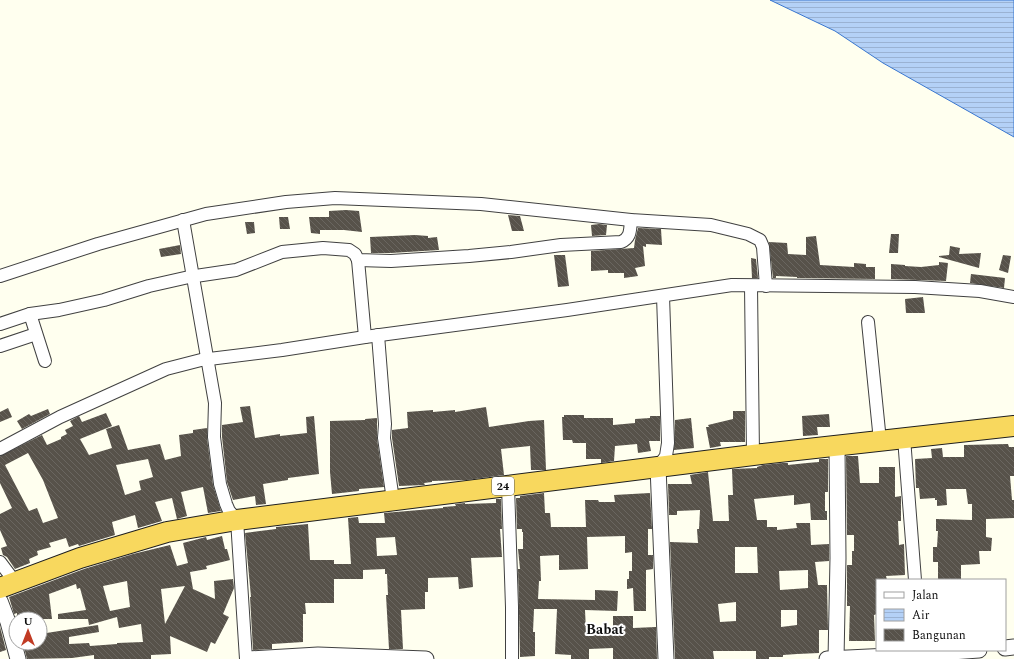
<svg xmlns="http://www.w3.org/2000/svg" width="1014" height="659" font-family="Spectral,serif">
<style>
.water{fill:url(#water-rules);stroke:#3976cf}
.building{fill:url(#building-back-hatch);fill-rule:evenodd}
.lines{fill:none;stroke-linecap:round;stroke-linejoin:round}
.minor-casing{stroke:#414141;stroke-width:14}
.tertiary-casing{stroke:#414141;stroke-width:17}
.trunk-casing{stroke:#1f1f1f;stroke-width:22}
.minor{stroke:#fff;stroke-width:12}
.tertiary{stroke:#fff;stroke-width:15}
.trunk{stroke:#f8d85e;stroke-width:20}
.labels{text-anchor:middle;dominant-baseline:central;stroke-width:4;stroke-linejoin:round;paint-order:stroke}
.shield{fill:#fff;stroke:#565656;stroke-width:1}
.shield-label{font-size:11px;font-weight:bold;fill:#0e0e0e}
.quarter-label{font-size:14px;font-weight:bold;fill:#0e0e0e;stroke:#fff}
</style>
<defs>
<pattern id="water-rules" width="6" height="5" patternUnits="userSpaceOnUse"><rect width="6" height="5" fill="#b4d1f7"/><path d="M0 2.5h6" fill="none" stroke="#9ab2d3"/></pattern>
<pattern id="building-back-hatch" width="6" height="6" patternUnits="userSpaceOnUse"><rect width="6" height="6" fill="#57524a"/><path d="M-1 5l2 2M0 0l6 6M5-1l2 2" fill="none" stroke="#6a6660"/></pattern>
</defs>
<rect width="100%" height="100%" fill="#ffffef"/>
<polygon class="water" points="770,0 1014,0 1014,137 883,63 835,31"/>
<g class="building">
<polygon points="346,210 359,211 362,232 344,230 320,230 320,234 311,233 309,217 329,217 329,211"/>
<polygon points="508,215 520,216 524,231 512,231"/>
<polygon points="279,217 288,217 290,229 280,229"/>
<polygon points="245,222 254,222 255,233 247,234"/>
<polygon points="599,224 607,225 606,235 592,236 591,225"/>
<polygon points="638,228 661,229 662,245 646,244 646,247 643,246 645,266 635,268 638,276 624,278 624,273 608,273 608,270 591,271 591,251 634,248 635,240"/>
<polygon points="891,234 899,234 898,253 889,253"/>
<polygon points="415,235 428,236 428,238 437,237 439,250 391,253 371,253 370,237"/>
<polygon points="816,236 820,265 854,267 854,263 866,264 866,267 875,267 875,279 797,278 797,277 776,276 776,278 773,278 769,242 787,243 788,254 806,255 806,237"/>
<polygon points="180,245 181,254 161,257 159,249"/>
<polygon points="950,246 960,248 959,254 981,253 979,268 939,257 939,256 949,255"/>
<polygon points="554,255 565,255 569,286 558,287"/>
<polygon points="1003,255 1011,256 1008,273 999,270"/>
<polygon points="751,258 756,259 758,278 752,278"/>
<polygon points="939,262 948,263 946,281 891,279 891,264 905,265 905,266 921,267 939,265"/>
<polygon points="971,274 1005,278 1004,288 970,283"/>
<polygon points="923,297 925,313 906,313 905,299"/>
<polygon points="250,406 255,438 280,434 280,436 307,433 306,417 314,416 319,474 288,478 288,480 263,484 266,504 256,505 255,496 233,500 227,482 222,437 222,425 243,422 240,407"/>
<polygon points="486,407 489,427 529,421 544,420 546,470 531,470 530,446 501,449 504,475 467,480 432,481 432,482 424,483 425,485 399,486 392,438 392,430 408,428 407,412 433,410 433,412 455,410 455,412"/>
<polygon points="8,408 12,417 0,422 0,412"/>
<polygon points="48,409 50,414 22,429 17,421 29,414 31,416"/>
<polygon points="733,411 745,411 745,442 720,442 721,446 710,448 706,427 709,427 708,425 733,419"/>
<path d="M106,413L112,426L80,439L89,455L112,448L106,429L119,425L128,450L160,444L165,460L181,456L179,435L193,433V430L207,428V438L213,485L221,511L208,513L203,487L181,492L187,516L177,519L172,498L155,502L162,521L138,528L135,515L112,522L115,535L79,546L78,544L69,547L66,538L49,543L51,547L37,551L38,555L29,559L30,563L15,569L7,557L3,555L1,548L7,546L0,530V514L12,508L0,483V456L42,435L47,445L61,439V437L67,434L65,430L73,426L70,421L79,416L82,422ZM28,453L43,480L58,518L43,523L37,508L29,511L5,465ZM148,459L153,477L139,481L141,490L125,495L116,465Z"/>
<polygon points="829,414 830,427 817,427 818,435 803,436 802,416"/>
<polygon points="564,415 584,415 584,418 613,418 613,425 635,423 635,419 650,418 650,416 660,416 660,441 649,441 651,451 638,453 637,444 615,446 614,461 601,463 601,459 586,459 586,443 573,443 572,440 563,440 562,417 564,417"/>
<polygon points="377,418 377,439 384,487 359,489 359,491 332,494 330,472 330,421 365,420 365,419"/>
<polygon points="691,418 694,448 674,450 675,420"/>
<polygon points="1008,444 1009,447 1014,447 1014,476 1010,476 1012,500 1014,500 1014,518 986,519 986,537 992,538 991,551 979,551 980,564 961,565 961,580 938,580 938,562 933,562 933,547 937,547 938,531 936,531 936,519 972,520 972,504 968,504 966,489 946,489 947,505 937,506 937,500 935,500 935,498 920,499 919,488 916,488 915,459 932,458 931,449 942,448 943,457 964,457 964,445"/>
<polygon points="846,456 858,456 860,483 879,483 879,467 895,467 895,497 901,496 901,521 898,521 899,545 904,544 905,575 886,576 887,580 877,580 877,614 874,615 875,641 849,641 850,606 847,606 847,565 852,565 852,551 854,551 854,535 847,535"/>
<path d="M819,459H828V492H825V511H827V520H811L810,503L794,505V495L754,499L757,520H767V527H777V530L797,528L796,523H810L811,545L829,544V561L815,562L818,585H827L828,630H819V653L797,654L783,655V657H769V659H756V651H713L714,659H675L670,542L698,543L697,529H699L700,510L677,511V515H669L668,484H692L690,475L708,472L713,521H729L728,495H733L732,469L757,468V467L763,465L782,463H788V465L807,463L819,462ZM735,547H757L758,573H735ZM808,570V588L780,590L779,571ZM736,602V621L720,622L718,604ZM781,610H797V625L781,627Z"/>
<polygon points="544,493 545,513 550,513 551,527 586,527 585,500 598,500 599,502 615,502 614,495 650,493 652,529 648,529 648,555 653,555 653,569 646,570 646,611 634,611 633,588 627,589 627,579 629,579 629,571 632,571 632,552 625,553 625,536 587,537 588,569 559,570 559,555 540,556 541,581 539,581 538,599 595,600 595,590 618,591 617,611 585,610 586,631 613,630 613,616 633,616 633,628 656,627 657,659 613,659 613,648 589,649 589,659 571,659 571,655 555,654 557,609 534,609 533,632 535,632 535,656 520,657 518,569 520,569 518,549 523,549 523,532 522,532 522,529 517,529 516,498 520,498 520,496"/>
<path d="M496,499H501L502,529H500L502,557L471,558L473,587L459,589L458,577L428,578V592H425V609L401,610L403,649H389L386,595H388L387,574H385V569L363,570V579H334V603H305L306,614H303V642L272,644V649L253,650L250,597H251L245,533L276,529V527L308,524L310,560H334V564H351L348,518L358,517L359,523H385L384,513L443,508V507L456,506L455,504L465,503V504L496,503ZM395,537L397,555L377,556L376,538Z"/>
<path d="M222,536L225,549H227L230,560L206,566L207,569L190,572L193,589L215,599L214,581L233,579L234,588L223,614L229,617L215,644L211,642L207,652L170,636L171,654L151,655V659H94V655L72,658L27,659L23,643H40V634L98,625L99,632L69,637V644L89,643L90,646L117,644V643L143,642L141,624L119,628L117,617L89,625L88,619H58V614L86,610L80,588L77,589L76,584L49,594L52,619H17V613L14,614L9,597L84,569L133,554L170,545L177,566L188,563L183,543L206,537L207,540ZM127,581L130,607L110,611L103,586ZM185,586L165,624L161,589Z"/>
<polygon points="0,627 6,650 0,652"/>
</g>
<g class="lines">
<defs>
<g id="minor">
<polyline points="183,220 215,403 214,437 220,484 226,504 229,511 237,520 246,659"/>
<polyline points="358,260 365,337"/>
<polyline points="0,276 98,244 206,214 286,202 335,198 481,204 631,220 711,225 748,234 760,240 763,247 766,286"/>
<polyline points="751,286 753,455"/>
<polyline points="30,314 45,361"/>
<polyline points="868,322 880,441"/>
<path d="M0,324L30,314L59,310L104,300L149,286L189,277L236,270L282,252L323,248L349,250L355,254L358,260L391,261L469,256L511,252L561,245L621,242C631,238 630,230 631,220"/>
<polyline points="378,335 385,424 384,438 393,500"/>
<polyline points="0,346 36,334"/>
<polyline points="904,438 915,580"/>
<polyline points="0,449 60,417 166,369 201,360 282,350 365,337 567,310 732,285 915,287 980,291 1014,297"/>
<polyline points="658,467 666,456 668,443 663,296"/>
<polyline points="508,486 512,607 512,659"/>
<polyline points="0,562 15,582"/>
</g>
<g id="tertiary">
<polyline points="658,467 666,659"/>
<polyline points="0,601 8,622 18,659"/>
<polyline points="1005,648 1014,647"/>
<polyline points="248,659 318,655 426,659"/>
<polyline points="827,659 910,655 979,650"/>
<polyline points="836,659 838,558 837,446"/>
</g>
<polyline id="trunk" points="0,588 80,558 167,532 237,520 753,455 1014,426"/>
</defs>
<use href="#minor" class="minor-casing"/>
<use href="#tertiary" class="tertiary-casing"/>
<use href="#trunk" class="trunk-casing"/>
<use href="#minor" class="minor"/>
<use href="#tertiary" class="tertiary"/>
<use href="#trunk" class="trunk"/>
</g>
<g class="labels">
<rect class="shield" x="492" y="477" width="22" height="18" rx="3"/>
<g class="shield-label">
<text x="503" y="486">24</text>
</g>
<g class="quarter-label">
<text x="605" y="629">Babat</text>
</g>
</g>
<rect x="876" y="579" width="130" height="72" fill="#ffffff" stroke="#9f9f9f"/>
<rect x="884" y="592" width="20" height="6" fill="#ffffff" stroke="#9f9f9f"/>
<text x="912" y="599" font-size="12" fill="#0e0e0e">Jalan</text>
<rect x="884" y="609" width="20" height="12" fill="url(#water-rules)" stroke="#9f9f9f"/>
<text x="912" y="619" font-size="12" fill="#0e0e0e">Air</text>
<rect x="884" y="629" width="20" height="12" fill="url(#building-back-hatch)" stroke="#9f9f9f"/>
<text x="912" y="639" font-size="12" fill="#0e0e0e">Bangunan</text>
<g transform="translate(28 631)"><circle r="19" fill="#ffffff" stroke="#9f9f9f"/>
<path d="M0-3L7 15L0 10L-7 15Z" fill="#c13b24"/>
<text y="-6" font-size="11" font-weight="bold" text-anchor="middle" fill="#0e0e0e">U</text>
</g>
</svg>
